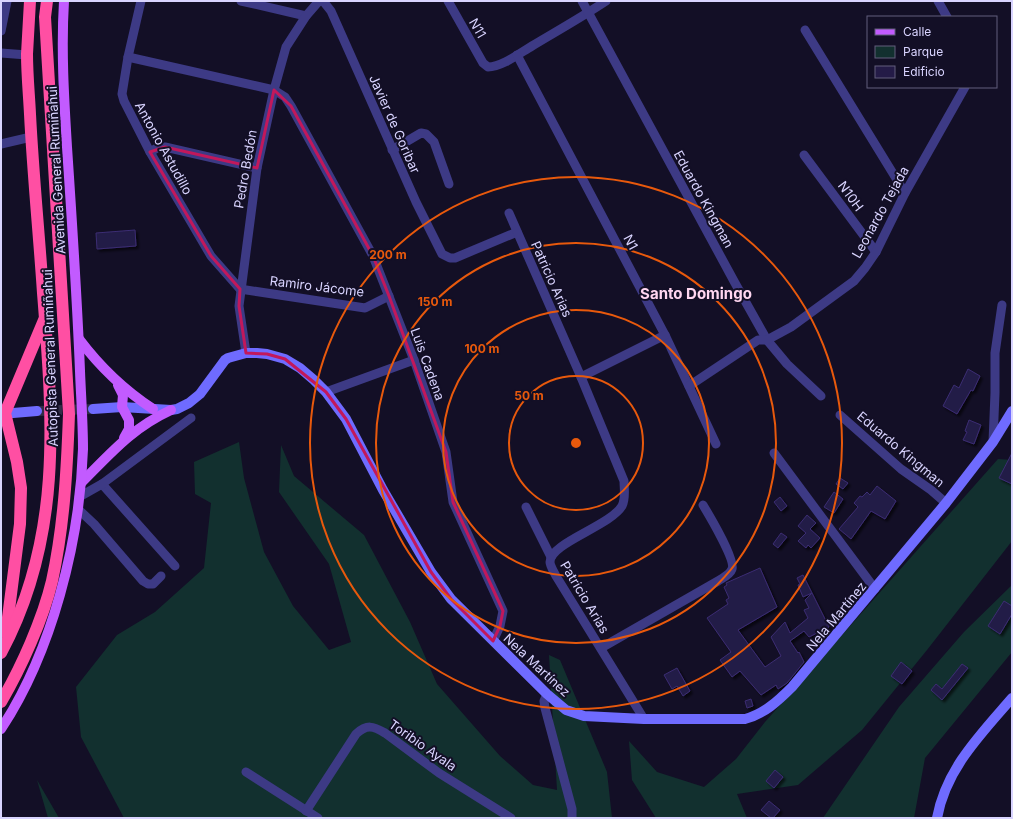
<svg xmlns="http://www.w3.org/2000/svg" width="1013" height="819" font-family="Inter,sans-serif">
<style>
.green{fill:#12302f}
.building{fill:#241b47;stroke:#3b2d73;filter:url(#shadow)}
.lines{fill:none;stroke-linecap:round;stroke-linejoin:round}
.secondary-tunnel{stroke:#312d47;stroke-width:10;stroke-dasharray:10 5;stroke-linecap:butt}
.street{stroke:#3d3a85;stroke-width:9}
.secondary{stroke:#6f6bff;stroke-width:10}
.primary{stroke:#c25bff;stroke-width:10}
.highway{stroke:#ff4fa3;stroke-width:12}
.marked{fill:none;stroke:#c2185b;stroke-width:3;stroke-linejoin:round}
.ring{fill:none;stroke:#e8590c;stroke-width:2}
.labels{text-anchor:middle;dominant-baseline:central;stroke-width:4;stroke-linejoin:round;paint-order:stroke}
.street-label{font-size:13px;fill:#d9d4ff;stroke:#130f26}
.quarter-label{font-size:15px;font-weight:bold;fill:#ffd6f0;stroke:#130f26}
.centre{fill:#e8590c;stroke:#130f26;stroke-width:2}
.ring-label{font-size:12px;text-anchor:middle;font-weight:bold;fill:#e8590c;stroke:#130f26;stroke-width:4;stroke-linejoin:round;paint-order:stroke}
</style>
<defs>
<filter id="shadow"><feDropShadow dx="2.5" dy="2.5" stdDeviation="1" flood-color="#0009"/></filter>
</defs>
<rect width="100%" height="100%" fill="#130f26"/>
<g class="green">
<polygon points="239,442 244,478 264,552 293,606 329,650 351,642 329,564 279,492 281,445 294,476 364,535 410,622 437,684 500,756 533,785 557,790 549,655 560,660 607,772 612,818 124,818 81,737 76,687 117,635 155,612 204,568 211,503 195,494 194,462"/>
<polygon points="998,459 1012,460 1012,541 927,650 862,730 798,785 737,794 747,818 656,818 632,780 629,741 657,772 704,787 736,759 765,722"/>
<polygon points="1012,585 1012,652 925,758 914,818 823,818 899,707 964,632"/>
<polygon points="37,780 59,818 48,818"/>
</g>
<g class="building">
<polygon points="135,230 136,246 97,249 96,233"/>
<polygon points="968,369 980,376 973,391 971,390 957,414 943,406 954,385 959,388"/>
<polygon points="969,420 981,425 974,444 963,440 967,432 965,431"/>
<polygon points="1012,453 1012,484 999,478"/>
<polygon points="840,478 848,483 843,489 836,484"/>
<polygon points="877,486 896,501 885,519 871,511 851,539 839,529 858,507 854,503 860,496 862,497 867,492 870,495"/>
<polygon points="834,492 843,499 834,513 824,507"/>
<polygon points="780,497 787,506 781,511 774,502"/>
<polygon points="807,515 816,523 810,529 820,538 811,548 808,545 806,548 798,541 806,533 798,526"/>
<polygon points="781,533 787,537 778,548 773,544"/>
<polygon points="760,568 777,607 738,630 765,667 781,656 771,637 785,622 790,633 808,618 804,610 809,608 805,600 812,593 829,627 809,637 804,631 790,641 798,653 799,652 804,662 787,683 778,689 776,685 761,695 740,671 732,677 720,660 731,652 707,618 728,604 726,600 729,598 724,587 727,585 726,583"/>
<polygon points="803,575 812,593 803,597 798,585 800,584 797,578"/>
<polygon points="1004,601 1012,606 1012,614 1000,634 988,626"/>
<polygon points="901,662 912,671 902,684 891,676"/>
<polygon points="962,664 968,668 942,700 931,690 936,684 942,689"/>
<polygon points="677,668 690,691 683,696 677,686 672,689 664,675"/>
<polygon points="751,699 753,706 747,708 745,701"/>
<polygon points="775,770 783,777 774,788 766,781"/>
<polygon points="769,801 780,810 773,818 771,818 761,810"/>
</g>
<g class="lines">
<polyline class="secondary-tunnel" points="37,411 93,409"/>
<g class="street">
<polyline points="141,1 128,57 122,94 124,101 150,152 211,256 240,289 365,308 389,296"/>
<polyline points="241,1 306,16"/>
<polyline points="323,1 331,11 416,202 442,254 450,258 455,258 517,232"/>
<path d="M448,1L483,63L488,67C502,67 520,53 532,46C557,31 582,17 606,1"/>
<polyline points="582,1 735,283 767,340 787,364 821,396"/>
<polyline points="938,1 947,17"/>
<polyline points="805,30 905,193"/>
<polyline points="1,31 7,1"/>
<polyline points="1,53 27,55"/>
<polyline points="517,55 665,335 716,444"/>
<polyline points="128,57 274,90 285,97 291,106 373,256 414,360 446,452 453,502 503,611 500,626 493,641"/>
<polyline points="1,144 31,137"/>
<polyline points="392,150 421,133 426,134 434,142 449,184"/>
<polyline points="150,152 157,148 165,147 257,168"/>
<polyline points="804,155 876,252"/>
<polyline points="509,213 581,377"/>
<polyline points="246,353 239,306 257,168 274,90 286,47 306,16 319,1"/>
<polyline points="689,386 758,340 767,340 791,327 854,281 865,268 876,252 905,193 965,87"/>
<polyline points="326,392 414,360"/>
<polyline points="840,415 901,469 931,490 946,503"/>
<polyline points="993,442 995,393 995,353 1002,305"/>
<polyline points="774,453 875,589"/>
<polyline points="102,484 175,566"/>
<polyline points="79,497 102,484 191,418"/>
<polyline points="526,507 551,557"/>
<polyline points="78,509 94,524 143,581 148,584 153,584 161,576"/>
<path d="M601,648L718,581C722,578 730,575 732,569C736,560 709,515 703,505"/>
<polyline points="547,694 544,701 545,708 572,809 572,818"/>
<path d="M644,719L556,576C554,572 550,566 550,562C550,543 610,526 622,506C626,498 624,489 624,481L581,377L665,335"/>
<polyline points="246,772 318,818"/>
<path d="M306,811L356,734C367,724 373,726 385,733L439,773L511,818"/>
</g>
<g class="secondary">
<path d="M93,409L122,407L171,410L177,409L189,403L200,394L225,360L228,358L246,353H257L267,354L285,359L300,368L314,380L326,392L346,419L383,490L431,572L451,599L547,694L566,710L584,716L644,719H745C764,714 778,701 792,687L946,503L993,442L1012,411"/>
<polyline points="1,414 37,411"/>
<path d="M937,818C946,769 980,735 1012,698"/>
</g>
<g class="primary">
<path d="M79,339C100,367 124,390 153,409"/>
<polyline points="118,385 123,395 122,407 129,420 129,429 124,438"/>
<path d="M81,483C111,453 132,428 171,410"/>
<path d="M1,729C52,652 80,541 83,449C83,423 81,397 80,371C77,296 72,221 67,147C64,98 61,50 64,1"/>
</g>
<g class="highway">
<polyline points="6,633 20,524 21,488 17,462 5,413 44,320"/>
<path d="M1,653C63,537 53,420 43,293C39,233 33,174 30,114C29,94 27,74 27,54C28,36 29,19 30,1"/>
<path d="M1,702C21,668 43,619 52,581C64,526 67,470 69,414L45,17L47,1"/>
</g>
</g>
<path class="marked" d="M274,90L291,106L373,256L389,296L446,452L453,502L503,611L500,626L493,641L451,599L431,572L346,419L326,392L285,359L267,354L246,353L239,306L240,289L211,256L150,152L165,147L257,168Z"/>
<g class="ring">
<circle cx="576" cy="443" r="67"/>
<circle cx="576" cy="443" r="133"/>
<circle cx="576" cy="443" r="200"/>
<circle cx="576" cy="443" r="266"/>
</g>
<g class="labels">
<g class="street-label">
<text transform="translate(478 28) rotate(60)">N11</text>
<text transform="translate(395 124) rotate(66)">Javier de Goribar</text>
<text transform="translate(164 148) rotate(61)">Antonio Astudillo</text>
<text transform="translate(245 169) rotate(-80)">Pedro Bedón</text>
<text transform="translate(56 170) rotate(-93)">Avenida General Rumiñahui</text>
<text transform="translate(851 196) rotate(54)">N10H</text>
<text transform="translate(704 199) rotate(61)">Eduardo Kingman</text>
<text transform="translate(880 212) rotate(-61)">Leonardo Tejada</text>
<text transform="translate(631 242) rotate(62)">N1</text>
<text transform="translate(552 279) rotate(66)">Patricio Arias</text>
<text transform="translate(317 286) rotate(7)">Ramiro Jácome</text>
<text transform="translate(50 358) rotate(-92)">Autopista General Rumiñahui</text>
<text transform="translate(428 364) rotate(70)">Luis Cadena</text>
<text transform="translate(901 449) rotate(40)">Eduardo Kingman</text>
<text transform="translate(585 597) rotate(59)">Patricio Arias</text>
<text transform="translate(836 616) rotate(-50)">Nela Martínez</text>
<text transform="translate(537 665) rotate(43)">Nela Martínez</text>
<text transform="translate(423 745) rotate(35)">Toribio Ayala</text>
</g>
<g class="quarter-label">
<text x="696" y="293">Santo Domingo</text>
</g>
</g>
<circle cx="576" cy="443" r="6" class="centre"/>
<g class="ring-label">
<text x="388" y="259">200 m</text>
<text x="435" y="306">150 m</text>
<text x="482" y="353">100 m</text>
<text x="529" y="400">50 m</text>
</g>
<rect width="1013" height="819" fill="none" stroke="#d9d4ff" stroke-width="4"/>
<rect x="867" y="16" width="130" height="72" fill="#130f26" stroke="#625e7d"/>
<rect x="875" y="29" width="20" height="6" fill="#c25bff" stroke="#625e7d"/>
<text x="903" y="36" font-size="12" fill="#d9d4ff">Calle</text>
<rect x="875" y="46" width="20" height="12" fill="#12302f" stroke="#625e7d"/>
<text x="903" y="56" font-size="12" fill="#d9d4ff">Parque</text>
<rect x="875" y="66" width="20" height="12" fill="#241b47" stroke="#625e7d"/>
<text x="903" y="76" font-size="12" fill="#d9d4ff">Edificio</text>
</svg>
